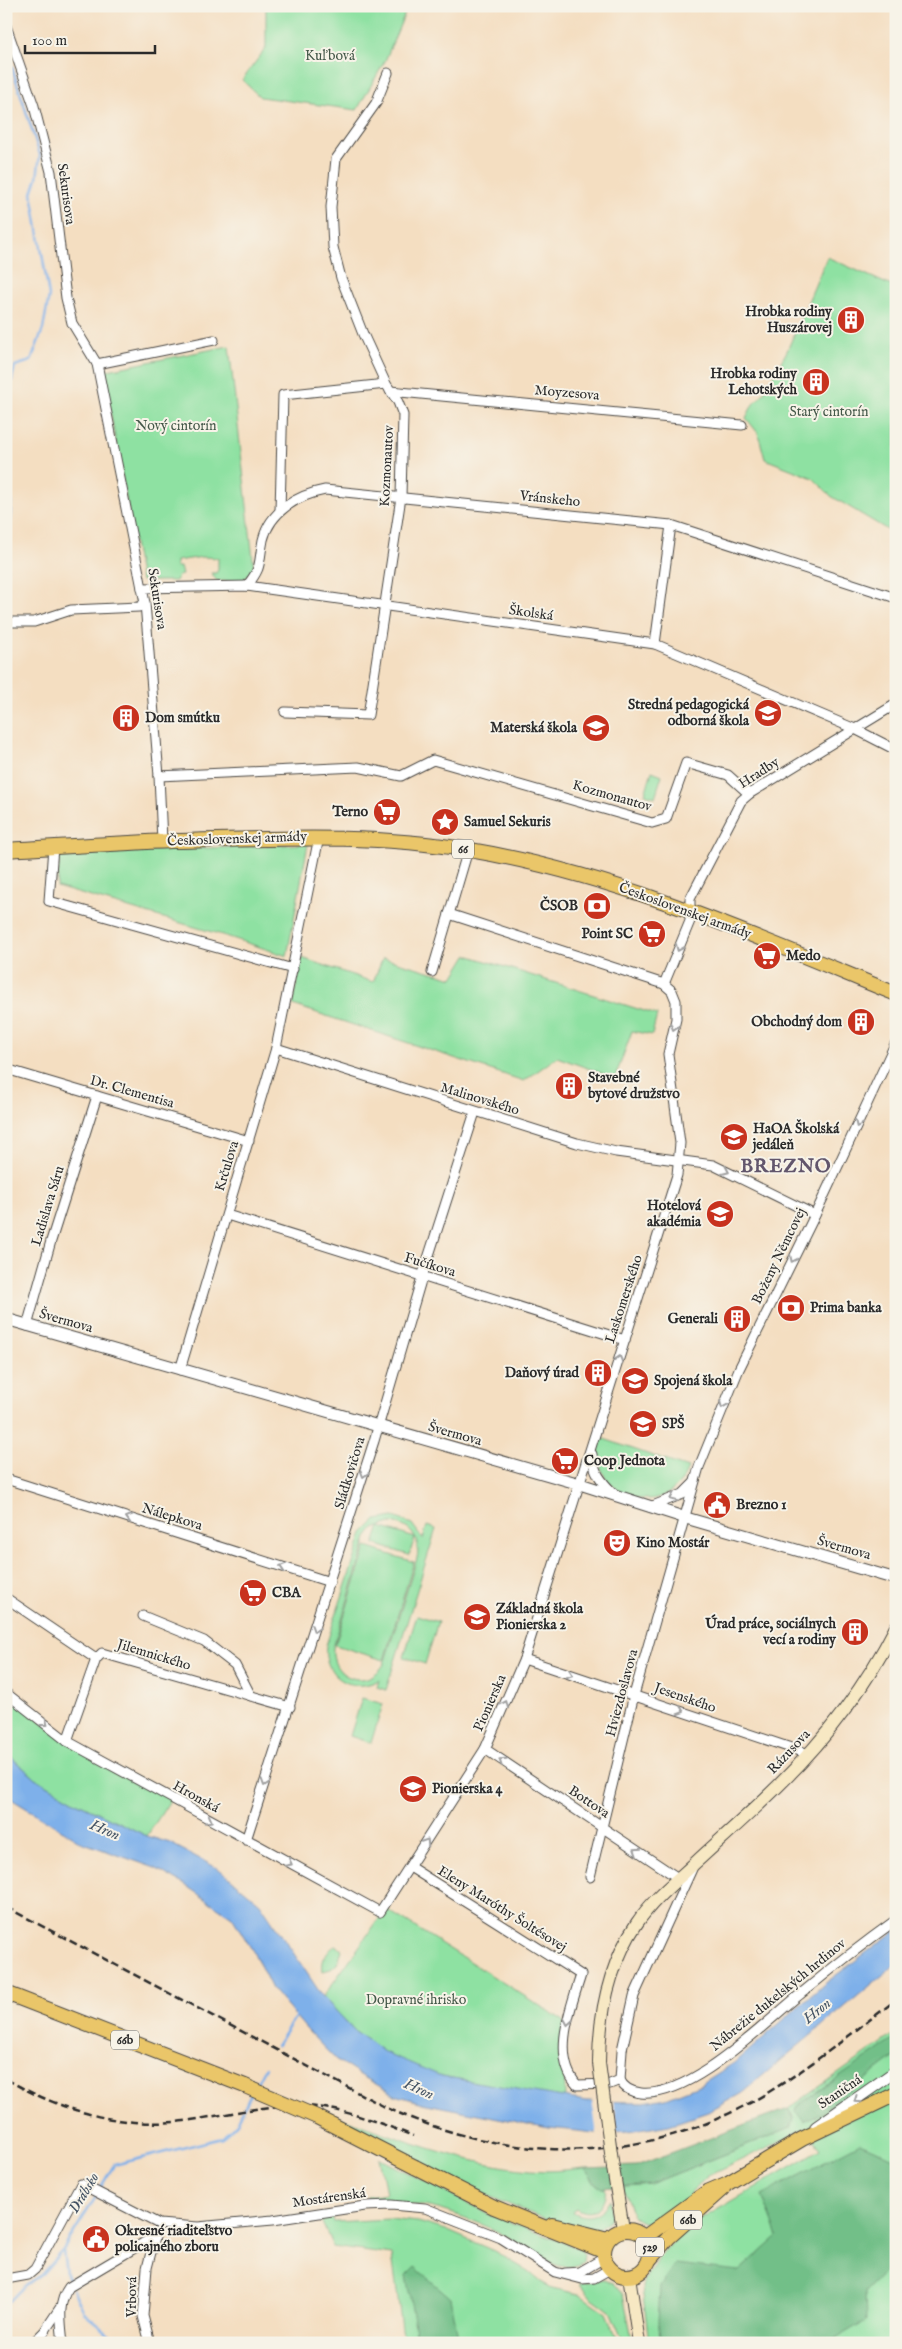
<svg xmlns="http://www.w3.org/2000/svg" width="902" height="2349" font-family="'IM FELL English',serif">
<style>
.green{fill:#8ee1a2;stroke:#5c8666;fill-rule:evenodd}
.forest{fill:#72bf88;stroke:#4e755a}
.water{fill:#7eb0ea;stroke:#546e8a}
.pier{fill:#f4dec1}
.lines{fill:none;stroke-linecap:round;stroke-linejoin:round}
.stream{stroke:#7eb0ea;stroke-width:2.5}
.minor-casing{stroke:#494642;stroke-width:11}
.tertiary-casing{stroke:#494642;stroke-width:13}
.secondary-casing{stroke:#494642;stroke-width:14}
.primary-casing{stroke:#494642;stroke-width:16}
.minor{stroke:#fff;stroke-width:9}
.tertiary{stroke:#fff;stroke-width:11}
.secondary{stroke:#f7e8c3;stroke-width:12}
.primary{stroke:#eac669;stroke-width:14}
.rail{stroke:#2b2b2b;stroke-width:2.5;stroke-dasharray:8 4;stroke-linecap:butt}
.secondary-bridge-casing{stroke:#494642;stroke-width:14;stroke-linecap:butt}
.primary-bridge-casing{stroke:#494642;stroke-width:16;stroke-linecap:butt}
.secondary-bridge{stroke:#f7e8c3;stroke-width:12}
.primary-bridge{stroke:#eac669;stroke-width:14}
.oneway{stroke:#a0a0a0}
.labels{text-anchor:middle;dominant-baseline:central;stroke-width:4;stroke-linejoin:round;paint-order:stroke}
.shield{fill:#f7f3e8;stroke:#686764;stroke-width:1}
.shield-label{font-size:12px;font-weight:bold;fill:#2b2b2b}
.park-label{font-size:14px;fill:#445849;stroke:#f7f3e8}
.street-label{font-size:14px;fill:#2b2b2b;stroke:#f7f3e8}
.poi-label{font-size:14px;font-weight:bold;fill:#2b2b2b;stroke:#f7f3e8;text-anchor:start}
.water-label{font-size:15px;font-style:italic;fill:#445364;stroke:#f7f3e8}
.district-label{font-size:19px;font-weight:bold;letter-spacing:1px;fill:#62566c;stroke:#f7f3e8}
</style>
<rect width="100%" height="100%" fill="#f7f3e8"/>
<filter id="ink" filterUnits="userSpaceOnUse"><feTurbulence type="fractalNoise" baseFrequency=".02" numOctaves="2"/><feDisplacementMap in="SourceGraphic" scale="10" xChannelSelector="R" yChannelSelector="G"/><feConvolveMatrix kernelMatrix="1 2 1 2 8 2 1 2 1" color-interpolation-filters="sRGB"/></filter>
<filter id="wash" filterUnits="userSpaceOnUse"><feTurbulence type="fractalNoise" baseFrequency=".0096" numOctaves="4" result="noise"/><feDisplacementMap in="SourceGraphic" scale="20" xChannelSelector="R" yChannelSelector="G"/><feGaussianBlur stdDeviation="1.12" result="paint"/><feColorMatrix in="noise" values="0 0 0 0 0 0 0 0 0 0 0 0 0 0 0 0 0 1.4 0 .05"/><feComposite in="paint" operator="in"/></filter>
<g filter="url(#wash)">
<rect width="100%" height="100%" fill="#f4dec1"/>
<g class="green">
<polygon points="266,6 408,6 385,61 357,110 260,97 242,80 266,48"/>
<polygon points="827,257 896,288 896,535 831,496 813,478 765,459 758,433 746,418 753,404 763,394 787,351"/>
<polygon points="229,346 254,568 243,581 217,581 211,573 216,573 218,570 218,558 203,557 176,561 176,567 180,567 182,575 178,576 176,581 141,581 103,371"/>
<polygon points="652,771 662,775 655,797 645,794"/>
<polygon points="308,844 287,956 229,937 57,887 60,854"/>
<polygon points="467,955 657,1015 652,1035 632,1031 615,1078 557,1057 524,1081 293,1005 302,958 373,982 383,958 453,978"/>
<path d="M601,1438L688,1468C667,1526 583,1495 601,1438Z"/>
<path d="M394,1517L412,1524L423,1539L427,1526L436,1529L386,1690L377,1687L379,1680C352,1695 322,1676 326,1645L363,1533L376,1520ZM390,1523C410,1524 421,1539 417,1558L384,1664C368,1691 330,1679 333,1648L367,1538L374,1529Z"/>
<polygon points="380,1527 415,1538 409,1555 374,1544"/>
<polygon points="366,1547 414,1562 384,1660 335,1645"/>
<polygon points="417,1615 438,1622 425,1664 404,1657"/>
<polygon points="6,1693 67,1741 171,1799 147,1836 78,1803 35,1778 6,1753"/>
<polygon points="362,1698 383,1704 371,1743 350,1736"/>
<polygon points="386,1909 564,2021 565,2098 441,2076 408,2064 384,2052 354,2030 323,1997"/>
<path d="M336,1946L342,1950L337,1964L331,1969L323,1971C321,1960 326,1950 336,1946Z"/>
<polygon points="896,2033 896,2343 649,2343 642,2287 644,2279 656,2264 659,2257 686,2228 821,2149 805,2129 708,2176 692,2191 686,2203 653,2224 643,2222 633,2217 623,2186 650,2184 791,2128 794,2118 788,2109"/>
<path d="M313,2108C388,2133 466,2168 546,2171C559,2171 572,2169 585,2168L596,2184L602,2188H605C608,2205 592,2219 576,2208L573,2212C589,2221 601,2214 610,2200C611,2211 612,2222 601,2227C560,2243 359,2131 313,2108Z"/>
<path d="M379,2158L491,2215L581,2249L584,2255L583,2262C558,2279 526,2246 504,2235C488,2226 469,2219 451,2213C424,2203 396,2204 368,2202L367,2196L386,2193Z"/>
<polygon points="332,2216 334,2222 389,2219 418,2222 446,2230 494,2251 528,2271 541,2282 552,2288 579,2294 599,2308 606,2313 619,2343 404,2343 392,2255 333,2247 320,2218"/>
<polygon points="604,2280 614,2283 623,2294 633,2343 624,2343 610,2311 591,2297 579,2283"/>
</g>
<g class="forest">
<polygon points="896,2038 896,2056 821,2113 804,2121 795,2112 797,2106"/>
<polygon points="788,2109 794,2118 791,2128 650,2184 602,2188 596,2184 585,2168 636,2166"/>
<polygon points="860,2143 896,2159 896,2260 865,2292 866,2321 829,2343 661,2343 658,2323 660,2287 675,2264 739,2271 778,2236 762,2195"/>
<polygon points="415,2267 451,2298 459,2343 418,2343 406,2276"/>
</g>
<polygon class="water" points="6,1753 35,1778 78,1803 147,1836 170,1843 219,1869 260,1903 323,1997 354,2030 384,2052 441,2076 586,2101 644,2102 666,2098 701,2084 737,2061 823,1985 896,1930 896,1964 742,2093 708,2112 669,2125 628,2132 604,2134 549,2128 427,2104 395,2095 360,2075 335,2059 307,2030 272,1989 254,1953 232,1917 185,1885 155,1868 81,1842 8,1797"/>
<polygon class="pier" points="592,2099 613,2100 618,2136 597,2135"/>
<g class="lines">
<g class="stream">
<polyline points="6,42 9,58 40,155 37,178 32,193 49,296 43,329 31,361 15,366 6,406"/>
<polyline points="6,448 11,503 6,566"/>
<polyline points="276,2046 296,2016"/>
<polyline points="255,2086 265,2067"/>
<polyline points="99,2190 114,2165 222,2138 237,2123 251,2093"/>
<polyline points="70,2284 66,2274 63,2250 97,2195"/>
<polyline points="73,2289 85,2314 120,2343"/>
<polyline points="6,2305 25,2285 41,2275 62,2251"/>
</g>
</g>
</g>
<g filter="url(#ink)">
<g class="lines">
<defs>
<g id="minor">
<polyline points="6,26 34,106 51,172 66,298 72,323 97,364 145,603 159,776 162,841"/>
<polyline points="97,364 214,340"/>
<polyline points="390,391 742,425"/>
<polyline points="280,511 283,395 386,384"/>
<path d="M247,586C263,565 258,565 263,540C270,511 298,495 325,490L671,525L896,598"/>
<polyline points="142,588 247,586 655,644 855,729 896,750"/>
<polyline points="6,622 34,622 71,610 139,607 145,603"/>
<polyline points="655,644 671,525"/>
<polyline points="285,712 368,715 372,690 401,497 403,415 398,402 386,384 363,334 341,278 333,247 331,207 336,159 376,103 388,73"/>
<polyline points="159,776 358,767 401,776 433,760 652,823 666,819 686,763 728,775 749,794"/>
<polyline points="53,847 49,901 293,969"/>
<polyline points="432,972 468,850"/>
<polyline points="664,984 690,921 690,899 741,801 749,794 896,704"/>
<polyline points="276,1048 577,1143 616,1152 713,1165 815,1215"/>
<polyline points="6,1069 249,1141"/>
<polyline points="227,1215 625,1340"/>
<polyline points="27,1326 51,1241 97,1096"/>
<polyline points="180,1370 276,1048 319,837"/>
<path d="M592,1454C593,1472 602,1482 614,1494"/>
<polyline points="6,1479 330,1582"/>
<polyline points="650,1507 683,1494 693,1484"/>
<polyline points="6,1598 96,1659"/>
<polyline points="143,1616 204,1641 235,1665 251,1696"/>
<polyline points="524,1659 809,1754"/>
<polyline points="6,1693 67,1741 380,1912 485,1749 524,1659 677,1175 680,1143 668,1054 676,1019 676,1001 672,991 664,984 449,914"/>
<polyline points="67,1741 96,1659 102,1653 290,1707"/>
<polyline points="485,1749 678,1878"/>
<polyline points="246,1840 374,1441 422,1277 475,1112"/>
<path d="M410,1867L581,1975C571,2007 551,2056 577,2085L610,2084L620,2080"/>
<polyline points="590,1877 634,1695 699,1467 739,1369 815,1215 896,1042"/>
<path d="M620,2080C624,2089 632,2092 641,2093C692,2098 765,2022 803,1992C833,1967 864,1943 896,1920"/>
<polyline points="620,2080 622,2050 634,1996 692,1869"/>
<polyline points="565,2273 580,2272 604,2258"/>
<polyline points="6,2279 28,2275 35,2269 81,2184 159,2224 198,2227 273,2220 365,2206 391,2205 425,2208 501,2238 555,2272 582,2279 594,2278 610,2269"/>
<polyline points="33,2343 44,2332 60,2308"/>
<path d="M63,2343C61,2323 57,2303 69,2287L155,2236"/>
<polyline points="150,2343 143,2316 147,2268 156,2233"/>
</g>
<g id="tertiary">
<polyline points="6,1319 580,1484 686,1518 896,1579"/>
<polyline points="816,2127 896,2071"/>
</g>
<g id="secondary">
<path d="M599,2063C599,2014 609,1965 637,1923C653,1899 675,1882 695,1863C723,1837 752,1812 779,1785C826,1739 866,1686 896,1627"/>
<polyline points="613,2168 623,2229"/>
<polyline points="629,2276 639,2343"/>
</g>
<g id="primary">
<path d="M6,850C61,847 116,843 172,841C272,839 370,833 470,850C619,875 757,937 896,994"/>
<polyline points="6,1993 245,2086"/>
<polyline points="415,2167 494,2207 603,2251"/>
<polyline points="552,2225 608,2239"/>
<circle cx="627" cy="2253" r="23"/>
<polyline points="645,2237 707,2192 728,2183 802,2139 896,2094"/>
<polyline points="650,2259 669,2237 723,2189"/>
</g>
</defs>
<use href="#minor" class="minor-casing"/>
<use href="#tertiary" class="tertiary-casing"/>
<use href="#secondary" class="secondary-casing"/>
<use href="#primary" class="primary-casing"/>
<use href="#minor" class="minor"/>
<use href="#tertiary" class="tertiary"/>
<use href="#secondary" class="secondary"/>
<use href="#primary" class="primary"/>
<g class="rail">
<path d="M6,1907L385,2107C508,2163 637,2167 757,2099C806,2071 850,2034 896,2000"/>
<path d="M6,2079C60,2110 121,2129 184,2121C224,2116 263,2104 304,2106C343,2108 378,2122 413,2136"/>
</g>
<defs>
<polyline id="secondary-bridge" points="599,2063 613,2168"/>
<polyline id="primary-bridge" points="245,2086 317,2117 415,2167"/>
</defs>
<use href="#secondary-bridge" class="secondary-bridge-casing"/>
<use href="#primary-bridge" class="primary-bridge-casing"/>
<use href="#secondary-bridge" class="secondary-bridge"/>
<use href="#primary-bridge" class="primary-bridge"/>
</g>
<defs><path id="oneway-chevron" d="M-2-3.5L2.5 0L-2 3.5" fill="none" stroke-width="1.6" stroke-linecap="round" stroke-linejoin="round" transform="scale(1.25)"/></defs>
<g class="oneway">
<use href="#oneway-chevron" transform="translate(679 948) rotate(113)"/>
<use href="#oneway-chevron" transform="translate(674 1027) rotate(107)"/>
<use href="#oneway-chevron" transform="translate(858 1124) rotate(115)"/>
<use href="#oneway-chevron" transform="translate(726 1171) rotate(24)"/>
<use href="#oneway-chevron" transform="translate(793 1259) rotate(116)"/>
<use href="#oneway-chevron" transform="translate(619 1359) rotate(-73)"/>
<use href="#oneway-chevron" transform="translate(723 1405) rotate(113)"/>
<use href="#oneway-chevron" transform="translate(364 1474) rotate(107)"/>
<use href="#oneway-chevron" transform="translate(673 1498) rotate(156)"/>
<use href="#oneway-chevron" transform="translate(129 1518) rotate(-163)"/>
<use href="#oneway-chevron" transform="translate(283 1567) rotate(-162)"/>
<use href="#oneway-chevron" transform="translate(315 1629) rotate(108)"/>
<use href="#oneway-chevron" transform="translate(570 1674) rotate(18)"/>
<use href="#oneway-chevron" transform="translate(505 1704) rotate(-66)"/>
<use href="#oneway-chevron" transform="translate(681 1711) rotate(19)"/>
<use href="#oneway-chevron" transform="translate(45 1723) rotate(38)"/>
<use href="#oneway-chevron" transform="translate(502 1761) rotate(-146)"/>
<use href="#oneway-chevron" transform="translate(265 1783) rotate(108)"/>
<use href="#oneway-chevron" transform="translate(209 1820) rotate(28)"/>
<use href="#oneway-chevron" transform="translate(426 1842) rotate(-57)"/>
<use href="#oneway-chevron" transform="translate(637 1851) rotate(-147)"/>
<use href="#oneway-chevron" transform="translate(289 1863) rotate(28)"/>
<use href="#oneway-chevron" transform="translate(568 2022) rotate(99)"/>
<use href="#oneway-chevron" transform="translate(857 2100) rotate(145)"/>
</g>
</g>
<defs>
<symbol id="building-disc" viewBox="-11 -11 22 22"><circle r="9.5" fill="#c8321e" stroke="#f7f3e8"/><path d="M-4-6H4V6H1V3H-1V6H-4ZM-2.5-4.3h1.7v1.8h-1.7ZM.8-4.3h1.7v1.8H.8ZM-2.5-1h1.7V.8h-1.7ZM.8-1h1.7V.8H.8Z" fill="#fff"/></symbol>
<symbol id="school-disc" viewBox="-11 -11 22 22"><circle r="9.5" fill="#c8321e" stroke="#f7f3e8"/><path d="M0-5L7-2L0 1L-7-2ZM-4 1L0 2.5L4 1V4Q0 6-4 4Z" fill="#fff"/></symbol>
<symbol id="supermarket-disc" viewBox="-11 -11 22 22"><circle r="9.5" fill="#c8321e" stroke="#f7f3e8"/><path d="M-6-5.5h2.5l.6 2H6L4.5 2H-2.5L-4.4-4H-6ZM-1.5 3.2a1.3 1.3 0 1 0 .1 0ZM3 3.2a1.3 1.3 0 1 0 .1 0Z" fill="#fff"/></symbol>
<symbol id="sight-disc" viewBox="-11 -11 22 22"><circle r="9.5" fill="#c8321e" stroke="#f7f3e8"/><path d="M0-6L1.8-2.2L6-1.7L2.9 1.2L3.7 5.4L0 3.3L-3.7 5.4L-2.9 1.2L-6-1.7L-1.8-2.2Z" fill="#fff"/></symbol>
<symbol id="bank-disc" viewBox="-11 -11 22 22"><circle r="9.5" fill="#c8321e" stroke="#f7f3e8"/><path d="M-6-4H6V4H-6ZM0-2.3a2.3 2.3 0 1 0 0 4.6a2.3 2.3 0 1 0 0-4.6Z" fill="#fff"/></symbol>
<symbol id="university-disc" viewBox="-11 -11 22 22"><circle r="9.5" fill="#c8321e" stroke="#f7f3e8"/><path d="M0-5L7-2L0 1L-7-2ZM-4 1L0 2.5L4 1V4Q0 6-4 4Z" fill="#fff"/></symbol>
<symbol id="civic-disc" viewBox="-11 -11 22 22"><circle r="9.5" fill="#c8321e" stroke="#f7f3e8"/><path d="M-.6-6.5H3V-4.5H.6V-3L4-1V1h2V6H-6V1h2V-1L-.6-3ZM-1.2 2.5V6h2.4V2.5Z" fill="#fff"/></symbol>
<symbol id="theatre-disc" viewBox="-11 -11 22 22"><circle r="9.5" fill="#c8321e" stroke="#f7f3e8"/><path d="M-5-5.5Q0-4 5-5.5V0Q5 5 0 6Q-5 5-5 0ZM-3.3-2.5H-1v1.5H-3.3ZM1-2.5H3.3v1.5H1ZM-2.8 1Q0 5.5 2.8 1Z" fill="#fff"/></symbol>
</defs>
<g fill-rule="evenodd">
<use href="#building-disc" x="835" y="304" width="32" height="32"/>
<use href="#building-disc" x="800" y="366" width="32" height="32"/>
<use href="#school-disc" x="752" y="697" width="32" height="32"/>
<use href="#building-disc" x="110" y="702" width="32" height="32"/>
<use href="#school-disc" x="580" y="712" width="32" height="32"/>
<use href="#supermarket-disc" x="371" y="796" width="32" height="32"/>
<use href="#sight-disc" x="429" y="806" width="32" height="32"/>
<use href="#bank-disc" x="581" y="890" width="32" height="32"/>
<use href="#supermarket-disc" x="636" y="918" width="32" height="32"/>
<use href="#supermarket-disc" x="751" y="940" width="32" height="32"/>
<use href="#building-disc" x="845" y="1006" width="32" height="32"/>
<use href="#building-disc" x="553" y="1070" width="32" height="32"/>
<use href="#university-disc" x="718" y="1121" width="32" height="32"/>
<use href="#school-disc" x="704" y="1198" width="32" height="32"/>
<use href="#bank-disc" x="775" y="1292" width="32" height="32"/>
<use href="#building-disc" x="721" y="1303" width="32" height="32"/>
<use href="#building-disc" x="582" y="1357" width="32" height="32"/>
<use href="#university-disc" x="619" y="1365" width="32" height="32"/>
<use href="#school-disc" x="627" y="1408" width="32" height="32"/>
<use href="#supermarket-disc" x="549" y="1445" width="32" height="32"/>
<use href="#civic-disc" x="701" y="1489" width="32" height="32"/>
<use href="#theatre-disc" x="601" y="1527" width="32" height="32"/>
<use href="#supermarket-disc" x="237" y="1577" width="32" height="32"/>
<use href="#school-disc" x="461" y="1601" width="32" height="32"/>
<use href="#building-disc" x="839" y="1616" width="32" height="32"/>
<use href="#school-disc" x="397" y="1773" width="32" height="32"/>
<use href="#civic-disc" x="80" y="2223" width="32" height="32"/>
</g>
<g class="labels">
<g class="shield">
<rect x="452" y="839.5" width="22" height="19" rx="4"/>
<rect x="111" y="2030.5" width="28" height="19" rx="4"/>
<rect x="674" y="2210.5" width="28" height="19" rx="4"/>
<rect x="636" y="2237.5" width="28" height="19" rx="4"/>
</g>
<g class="shield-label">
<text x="463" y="849">66</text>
<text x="125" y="2040">66b</text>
<text x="688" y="2220">66b</text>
<text x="650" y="2247">529</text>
</g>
<g class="park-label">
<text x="330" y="56">Kuľbová</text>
<text x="829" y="412">Starý cintorín</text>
<text x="176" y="426">Nový cintorín</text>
<text x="416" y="2000">Dopravné ihrisko</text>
</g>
<g class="street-label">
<text transform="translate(66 194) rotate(82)">Sekurisova</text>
<text transform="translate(567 393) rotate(5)">Moyzesova</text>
<text transform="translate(387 466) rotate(-87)">Kozmonautov</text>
<text transform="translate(550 499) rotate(6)">Vránskeho</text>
<text transform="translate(157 599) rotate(81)">Sekurisova</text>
<text transform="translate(531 613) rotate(8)">Školská</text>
<text transform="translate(759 773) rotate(-33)">Hradby</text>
<text transform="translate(612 796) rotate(16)">Kozmonautov</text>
<text transform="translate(237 839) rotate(-2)">Československej armády</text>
<text transform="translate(685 911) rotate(20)">Československej armády</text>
<text transform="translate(132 1092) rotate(16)">Dr. Clementisa</text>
<text transform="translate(480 1099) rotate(17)">Malinovského</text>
<text transform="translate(227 1166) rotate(-73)">Krčulova</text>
<text transform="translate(48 1206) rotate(-73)">Ladislava Sáru</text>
<text transform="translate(779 1256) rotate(-64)">Boženy Němcovej</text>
<text transform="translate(430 1265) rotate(17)">Fučíkova</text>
<text transform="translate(624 1299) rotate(-72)">Laskomerského</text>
<text transform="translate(66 1321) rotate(16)">Švermova</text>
<text transform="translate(455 1434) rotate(16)">Švermova</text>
<text transform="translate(350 1473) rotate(-73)">Sládkovičova</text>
<text transform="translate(172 1517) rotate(17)">Nálepkova</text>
<text transform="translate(844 1548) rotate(16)">Švermova</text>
<text transform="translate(154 1655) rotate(17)">Jilemnického</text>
<text transform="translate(622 1693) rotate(-75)">Hviezdoslavova</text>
<text transform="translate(685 1698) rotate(19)">Jesenského</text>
<text transform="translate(490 1703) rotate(-66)">Pionierska</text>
<text transform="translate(789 1752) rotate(-47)">Rázusova</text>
<text transform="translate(196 1797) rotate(29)">Hronská</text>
<text transform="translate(589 1802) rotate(34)">Bottova</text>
<text transform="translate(502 1909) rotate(32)">Eleny Maróthy Šoltésovej</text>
<text transform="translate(778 1995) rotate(-39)">Nábrežie dukelských hrdinov</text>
<text transform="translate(840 2092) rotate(-34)">Staničná</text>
<text transform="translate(329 2198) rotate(-8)">Mostárenská</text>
<text transform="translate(132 2297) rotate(-89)">Vrbová</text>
</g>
<g class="poi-label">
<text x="832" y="312" text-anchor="end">Hrobka rodiny<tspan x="832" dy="16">Huszárovej</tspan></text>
<text x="797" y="374" text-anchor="end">Hrobka rodiny<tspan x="797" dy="16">Lehotských</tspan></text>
<text x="749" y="705" text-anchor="end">Stredná pedagogická<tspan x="749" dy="16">odborná škola</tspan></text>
<text x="145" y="718">Dom smútku</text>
<text x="577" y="728" text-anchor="end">Materská škola</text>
<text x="368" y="812" text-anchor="end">Terno</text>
<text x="464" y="822">Samuel Sekuris</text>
<text x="578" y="906" text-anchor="end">ČSOB</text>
<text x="633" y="934" text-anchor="end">Point SC</text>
<text x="786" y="956">Medo</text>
<text x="842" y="1022" text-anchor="end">Obchodný dom</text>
<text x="588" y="1078">Stavebné<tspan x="588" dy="16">bytové družstvo</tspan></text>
<text x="753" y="1129">HaOA Školská<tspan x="753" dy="16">jedáleň</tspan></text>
<text x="701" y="1206" text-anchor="end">Hotelová<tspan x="701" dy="16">akadémia</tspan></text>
<text x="810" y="1308">Prima banka</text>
<text x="718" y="1319" text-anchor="end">Generali</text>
<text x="579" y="1373" text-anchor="end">Daňový úrad</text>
<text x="654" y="1381">Spojená škola</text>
<text x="662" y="1424">SPŠ</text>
<text x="584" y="1461">Coop Jednota</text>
<text x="736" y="1505">Brezno 1</text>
<text x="636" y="1543">Kino Mostár</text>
<text x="272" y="1593">CBA</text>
<text x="496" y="1609">Základná škola<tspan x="496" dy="16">Pionierska 2</tspan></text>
<text x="836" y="1624" text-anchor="end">Úrad práce, sociálnych<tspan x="836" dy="16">vecí a rodiny</tspan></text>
<text x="432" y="1789">Pionierska 4</text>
<text x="115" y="2231">Okresné riaditeľstvo<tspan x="115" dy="16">policajného zboru</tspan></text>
</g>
<g class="water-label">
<text transform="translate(105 1830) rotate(23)">Hron</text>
<text transform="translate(817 2011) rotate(-39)">Hron</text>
<text transform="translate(419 2089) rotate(24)">Hron</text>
<text transform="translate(84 2193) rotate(-59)">Drábsko</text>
</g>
<g class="district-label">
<text x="786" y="1167">BREZNO</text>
</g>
</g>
<rect width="902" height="2349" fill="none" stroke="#f7f3e8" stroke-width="25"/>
<path d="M25 45v8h130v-8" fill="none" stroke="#2b2b2b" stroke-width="2.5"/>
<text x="32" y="45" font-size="15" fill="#2b2b2b" stroke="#f7f3e8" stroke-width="4" paint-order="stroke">100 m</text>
</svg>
